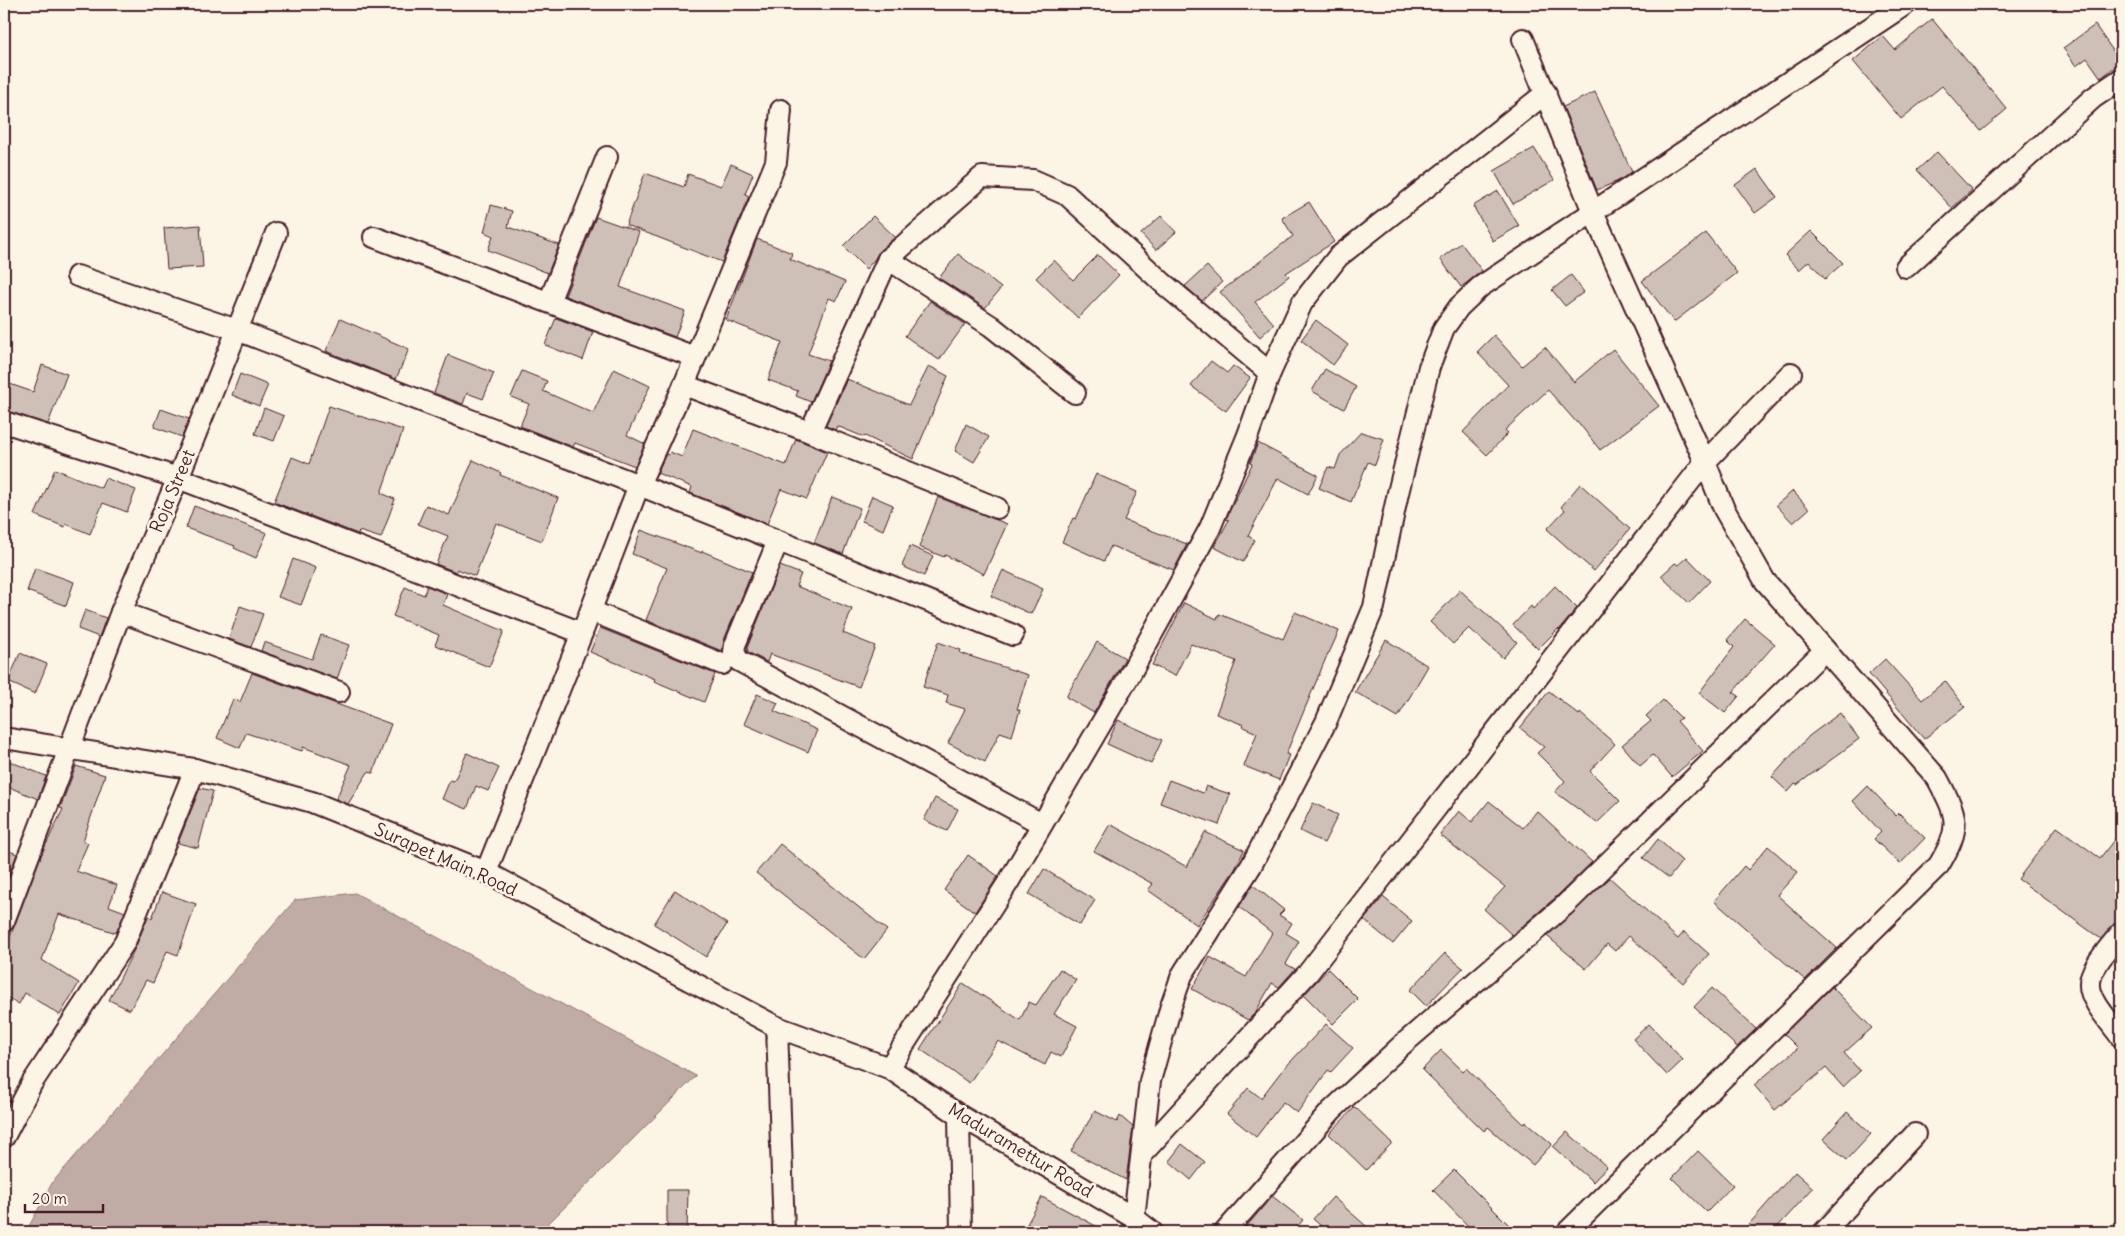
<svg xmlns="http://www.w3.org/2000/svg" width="2125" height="1236" font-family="Delius,sans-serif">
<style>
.water{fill:#c0aca5;stroke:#917474}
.building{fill:#cfc0b7;stroke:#4a1f2b}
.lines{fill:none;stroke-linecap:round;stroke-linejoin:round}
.street-casing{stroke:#4a1f2b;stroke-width:24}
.street{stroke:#fcf5e5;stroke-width:20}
.labels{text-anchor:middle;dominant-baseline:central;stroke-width:5;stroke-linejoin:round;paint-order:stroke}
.street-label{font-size:18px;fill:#4a1f2b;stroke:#fcf5e5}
</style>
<rect width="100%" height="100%" fill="#fcf5e5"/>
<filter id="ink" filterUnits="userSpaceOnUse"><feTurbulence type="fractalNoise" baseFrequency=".02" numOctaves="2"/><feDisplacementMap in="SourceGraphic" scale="10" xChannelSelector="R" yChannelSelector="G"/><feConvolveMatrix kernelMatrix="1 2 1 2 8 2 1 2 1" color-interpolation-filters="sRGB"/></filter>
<g filter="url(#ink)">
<polygon class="water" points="355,893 696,1076 540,1232 26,1232 52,1183 295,900"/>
<g class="building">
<polygon points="1932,19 2007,109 1981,131 1942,86 1901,119 1853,61 1883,36 1895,50"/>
<polygon points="2095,25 2121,62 2101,78 2087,58 2076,66 2063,48"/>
<polygon points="1595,92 1632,172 1618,181 1597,190 1563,107"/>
<polygon points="1534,148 1554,180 1513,204 1494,171"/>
<polygon points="1937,152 1972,190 1952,208 1917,170"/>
<polygon points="731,164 753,174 745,194 749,196 722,262 626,225 645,173 684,187 688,174 721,186"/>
<polygon points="1757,169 1777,197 1755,213 1735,185"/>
<polygon points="1498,191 1519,226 1493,241 1473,206"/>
<polygon points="1309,202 1334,242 1286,273 1289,276 1255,302 1274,324 1260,337 1220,292 1293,236 1282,218"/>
<polygon points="491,205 512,211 508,227 559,245 548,273 488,250 493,236 484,232"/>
<polygon points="873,216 895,237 880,250 874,260 866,269 843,246"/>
<polygon points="1161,216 1176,232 1156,250 1141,234"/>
<polygon points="596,217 639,232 620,287 685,311 675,337 565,296"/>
<polygon points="200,225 203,267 167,269 164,228"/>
<polygon points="1811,231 1843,263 1825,279 1809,261 1799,270 1785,255"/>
<polygon points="1706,233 1737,273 1674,322 1642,281"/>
<polygon points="757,239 792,253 790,259 845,282 836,301 829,298 808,354 829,361 811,402 796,396 798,391 768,380 782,342 726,320"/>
<polygon points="1461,243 1482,271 1461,287 1440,259"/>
<polygon points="958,254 1001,288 985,308 939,278"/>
<polygon points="1098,255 1119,275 1078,318 1036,278 1054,260 1073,280"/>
<polygon points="1207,266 1222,282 1202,301 1185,286"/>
<polygon points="1571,275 1584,292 1565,306 1552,290"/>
<polygon points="930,301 965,324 939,360 905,336"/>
<polygon points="556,318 593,332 583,360 545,345"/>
<polygon points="340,319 409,349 396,379 326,351"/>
<polygon points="1316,320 1348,345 1333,365 1301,340"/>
<polygon points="1494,335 1522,366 1545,347 1574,382 1613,349 1659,406 1600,450 1578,422 1577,423 1548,390 1505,430 1508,433 1487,455 1463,432 1508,385 1477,352"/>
<polygon points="448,355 494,373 483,399 467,393 463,404 434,393"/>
<polygon points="1211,361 1227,373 1233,366 1250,378 1226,411 1191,386"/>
<polygon points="42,365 67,374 48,424 4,410 4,382 33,392"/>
<polygon points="929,366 948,376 913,459 865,436 864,437 837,426 835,430 826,426 847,379 909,405"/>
<polygon points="614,369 650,386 627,435 645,444 635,466 575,443 573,447 520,426 529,404 511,397 522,371 547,381 543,391 593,413"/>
<polygon points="1325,369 1356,387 1344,409 1312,391"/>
<polygon points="240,374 268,385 259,406 232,395"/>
<polygon points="329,406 403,430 381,493 395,499 381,538 359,531 358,534 274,502 292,457 309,464"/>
<polygon points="264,408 284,416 274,441 255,434"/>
<polygon points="161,409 189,419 182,437 154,427"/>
<polygon points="966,424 989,437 974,462 955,451"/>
<polygon points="693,429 786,465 796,439 827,452 807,499 781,489 767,524 690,493 692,487 657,473 666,454 669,455 670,452 682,457"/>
<polygon points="1361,432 1384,439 1375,465 1368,462 1351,502 1319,488 1328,467 1335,469 1340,455"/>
<polygon points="1258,443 1318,475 1308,494 1278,478 1248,536 1255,540 1243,562 1214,547 1229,520 1226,519 1252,464 1250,463"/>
<polygon points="473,460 501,473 500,475 558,498 542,541 496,523 475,576 457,569 456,572 436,564 448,536 418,524 426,505 449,515"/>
<polygon points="55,469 101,488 105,478 136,490 127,512 103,503 90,534 66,524 65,527 35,515"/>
<polygon points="1096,474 1137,492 1124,520 1187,544 1174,570 1111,546 1104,561 1062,542 1073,518 1076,519"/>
<polygon points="1580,484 1630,529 1594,571 1547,529 1565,510 1561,507"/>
<polygon points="1793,491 1809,509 1793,523 1776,505"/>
<polygon points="872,496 893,505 883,530 862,521"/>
<polygon points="832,497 860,508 843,554 814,543"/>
<polygon points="938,497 1007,524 984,574 945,555 944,557 919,547"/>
<polygon points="194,506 267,533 256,558 234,548 235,546 186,528"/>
<polygon points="641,530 702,553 702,551 752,572 724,640 722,651 646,620 667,568 632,554"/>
<polygon points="910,546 933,556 924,576 902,566"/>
<polygon points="1687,557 1710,581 1689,603 1661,576 1675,563 1678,565"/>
<polygon points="293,559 316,568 301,605 278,597"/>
<polygon points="780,566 801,574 796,586 852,609 843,633 875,646 859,687 770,654 767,662 748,652 747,648"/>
<polygon points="35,568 74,582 66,606 27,591"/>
<polygon points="1003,570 1043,589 1031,614 991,596"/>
<polygon points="427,586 447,594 443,605 504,631 489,667 435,645 439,635 393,616 405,587 424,595"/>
<polygon points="1555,586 1577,608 1559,630 1558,629 1538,649 1513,625 1531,606 1533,609"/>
<polygon points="1460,590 1517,642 1503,658 1469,628 1453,644 1430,622"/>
<polygon points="1184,603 1217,619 1219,614 1283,639 1295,612 1339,631 1329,653 1328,653 1286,754 1289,755 1279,780 1244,766 1257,733 1243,727 1244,725 1216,714 1236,661 1191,644 1175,676 1152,665"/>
<polygon points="240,606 263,614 251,647 229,639"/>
<polygon points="85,610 106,618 99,637 78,629"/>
<polygon points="1745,619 1775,644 1733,692 1739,696 1725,713 1699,693 1734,647 1727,640"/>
<polygon points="600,628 715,674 704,702 654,681 655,679 590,652"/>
<polygon points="321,635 349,645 337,679 261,651 264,642 312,659"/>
<polygon points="1386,640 1428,666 1398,717 1355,692"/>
<polygon points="938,642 961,650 960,653 1028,675 1017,709 1020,710 1012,736 1000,732 985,762 948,743 965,709 946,703 948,695 923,687"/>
<polygon points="1097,642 1125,658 1094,713 1066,697"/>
<polygon points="20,653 47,664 35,694 8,682"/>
<polygon points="1885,659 1922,700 1945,681 1965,707 1924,739 1869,674"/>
<polygon points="252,673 391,724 373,773 368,772 348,804 336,799 351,765 303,747 302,751 246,733 240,748 217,738 233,699 240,702"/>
<polygon points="1549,691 1579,715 1580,713 1615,744 1590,771 1620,801 1597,823 1555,792 1565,781 1537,753 1544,747 1520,728"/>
<polygon points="757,694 778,703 774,711 817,730 808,752 744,724"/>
<polygon points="1663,700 1681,718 1677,721 1703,751 1672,777 1653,755 1640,766 1622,745 1651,721 1646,716"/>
<polygon points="1840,713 1859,739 1797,785 1795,784 1788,792 1772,777 1809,736"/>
<polygon points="1118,720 1162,740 1151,764 1107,744"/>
<polygon points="467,753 499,768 488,791 476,786 467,809 442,799 450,780 454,781"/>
<polygon points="4,759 46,776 38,799 4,785"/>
<polygon points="76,766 105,775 83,841 88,843 76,871 117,885 109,906 125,912 116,933 59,914 42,960 79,983 60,1015 25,993 19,1004 4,996 4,953 42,853 63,809 60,808"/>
<polygon points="1169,780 1203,793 1206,786 1230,794 1219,825 1160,803"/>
<polygon points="1868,786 1896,816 1899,813 1925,838 1900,864 1874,839 1881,832 1853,801"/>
<polygon points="200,788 213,791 198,848 178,843"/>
<polygon points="935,798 958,809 947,831 924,820"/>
<polygon points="1489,801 1523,828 1537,811 1592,862 1556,897 1512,935 1484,909 1505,887 1440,835 1459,811 1472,822"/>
<polygon points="1313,803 1338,815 1324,843 1300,831"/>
<polygon points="1110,824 1187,867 1205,832 1244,850 1235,869 1197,925 1148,890 1153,884 1094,851"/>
<polygon points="2057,827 2100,858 2121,831 2121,917 2101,939 2018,879"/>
<polygon points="1658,839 1682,861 1669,878 1643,858"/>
<polygon points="780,844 887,930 864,959 756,873"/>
<polygon points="1768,846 1798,872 1777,895 1837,948 1805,980 1714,901 1744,866 1748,870"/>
<polygon points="4,849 17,854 9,875 4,873"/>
<polygon points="968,855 998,876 975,912 944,890"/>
<polygon points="1044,869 1095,900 1080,925 1029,894"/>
<polygon points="1610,878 1678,939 1684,932 1709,954 1683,983 1629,936 1615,951 1607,944 1586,969 1547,936"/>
<polygon points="1253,885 1284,910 1279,915 1292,923 1286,933 1299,941 1286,964 1295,969 1279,987 1272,983 1255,1013 1248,1020 1192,989 1210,957 1246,977 1272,933 1239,907"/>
<polygon points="675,890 727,924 706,957 654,924"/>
<polygon points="162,892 196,904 178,955 167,951 153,983 146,980 130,1010 109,1000 136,946 147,919 149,916 152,918"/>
<polygon points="1383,897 1412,921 1393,944 1364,920"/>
<polygon points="1445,953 1463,968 1426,1006 1410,990"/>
<polygon points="1060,969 1076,980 1054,1014 1077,1026 1061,1057 1051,1052 1045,1065 998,1041 969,1083 920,1049 963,983 1020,1020 1029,1002 1036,1005"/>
<polygon points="1328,969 1358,999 1333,1024 1304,995"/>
<polygon points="1832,987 1872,1028 1844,1053 1860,1071 1843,1087 1826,1068 1775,1110 1754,1085 1798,1048 1784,1034"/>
<polygon points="1712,988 1756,1029 1737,1047 1694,1007"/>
<polygon points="1326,1024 1353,1048 1331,1072 1328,1070 1297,1113 1283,1102 1256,1137 1227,1114 1248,1088 1261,1098 1280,1073"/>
<polygon points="1649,1024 1683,1060 1667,1075 1633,1039"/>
<polygon points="1441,1050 1463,1071 1466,1068 1524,1124 1526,1122 1552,1144 1533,1165 1488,1127 1484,1131 1422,1070"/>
<polygon points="1355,1107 1392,1143 1366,1170 1329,1134"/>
<polygon points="1095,1111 1117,1122 1120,1116 1133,1127 1126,1180 1071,1151"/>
<polygon points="1847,1112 1871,1134 1847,1160 1823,1139"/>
<polygon points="1567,1132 1607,1167 1593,1182 1553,1147"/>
<polygon points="1182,1144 1205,1162 1191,1180 1169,1161"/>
<polygon points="1698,1151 1733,1185 1707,1212 1672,1178"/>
<polygon points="1454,1170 1516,1232 1474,1232 1433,1190"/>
<polygon points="1795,1172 1813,1188 1773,1232 1742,1232"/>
<polygon points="667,1190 688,1190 687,1232 667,1232"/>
<polygon points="1272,1196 1303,1220 1293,1232 1242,1232"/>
<polygon points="1042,1197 1107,1232 1043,1232 1027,1224"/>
<polygon points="1333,1197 1373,1232 1328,1232 1313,1219"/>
</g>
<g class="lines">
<defs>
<g id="street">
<path d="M1523,39L1593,212L1705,462L1724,509L1765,581L1937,778C1958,817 1962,826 1939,865L1567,1232"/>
<polyline points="374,237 695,357"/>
<polyline points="888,259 991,326 1075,393"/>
<polyline points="1906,267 2093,98 2121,79"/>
<polyline points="77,276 237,330 639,485 1013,635"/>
<polyline points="549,302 607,157"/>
<polyline points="684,385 776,162 781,110"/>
<polyline points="4,422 178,478 582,633"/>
<polyline points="810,432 888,259 982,177 1033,180 1067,195 1164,284 1270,373"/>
<polyline points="778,541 735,645 734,652 739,661 1042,824"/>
<polyline points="591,611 722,664"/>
<polyline points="121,612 339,692"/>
<polyline points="4,738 195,769 312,802 486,872 777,1027 889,1068 959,1115 1134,1218 1152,1232"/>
<polyline points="486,872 582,633 639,485 684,385 810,432 997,508"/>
<polyline points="4,921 121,612 178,478 276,233"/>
<path d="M2121,933C2078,984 2081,986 2121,1037"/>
<polyline points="777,1027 784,1232"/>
<polyline points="889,1068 1009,881 1128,678 1210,528 1248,435 1270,373 1302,303 1338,257 1546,93"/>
<polyline points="959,1115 961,1232"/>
<polyline points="4,1137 32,1083 125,942 195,769"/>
<polyline points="1142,1154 1308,973 1705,462 1791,373"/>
<polyline points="1134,1218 1150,1081 1171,1006 1182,975 1251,866 1326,722 1374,607 1398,493 1429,367 1444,328 1459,307 1480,287 1906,4"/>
<polyline points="1225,1232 1332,1110 1402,1045 1564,906 1825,650"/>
<polyline points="1824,1232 1915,1134"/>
</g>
</defs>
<use href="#street" class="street-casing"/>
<use href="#street" class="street"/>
</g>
</g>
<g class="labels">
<g class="street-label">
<text transform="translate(172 491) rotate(-67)">Roja Street</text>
<text transform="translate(446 859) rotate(24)">Surapet Main Road</text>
<text transform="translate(1021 1150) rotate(31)">Maduramettur Road</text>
</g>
</g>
<rect width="2125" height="1236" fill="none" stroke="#fcf5e5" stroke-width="20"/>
<rect x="10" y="10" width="2105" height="1216" fill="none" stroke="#4a1f2b" stroke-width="2" filter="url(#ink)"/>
<path d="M25 1204v8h78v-8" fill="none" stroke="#4a1f2b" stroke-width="2.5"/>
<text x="32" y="1204" font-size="15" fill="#4a1f2b" stroke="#fcf5e5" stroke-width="4" paint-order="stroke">20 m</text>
</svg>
